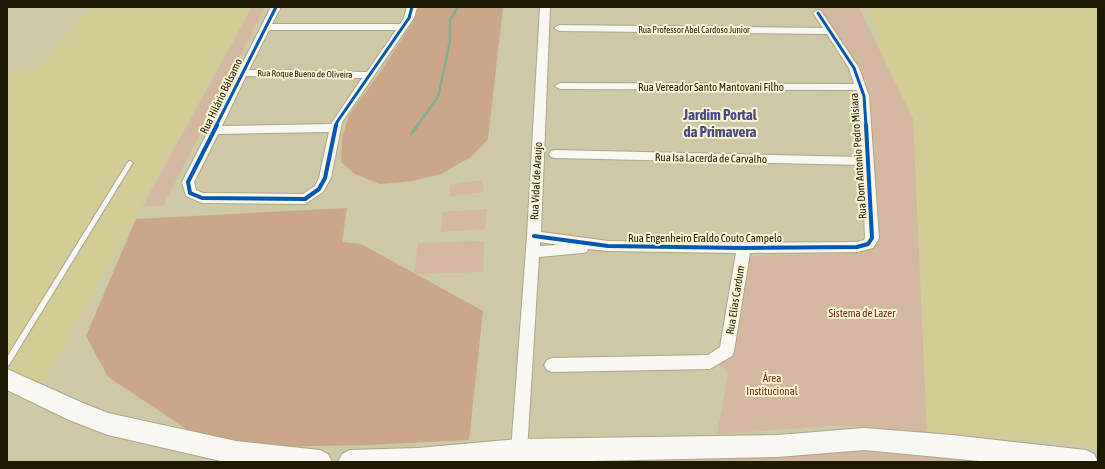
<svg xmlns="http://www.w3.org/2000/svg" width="1105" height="469" font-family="'Asap Condensed',sans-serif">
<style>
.built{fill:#d2cb94}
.green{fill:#d3b79e}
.forest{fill:#cba689}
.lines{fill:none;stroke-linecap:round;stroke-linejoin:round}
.stream-far1{stroke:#82b08e;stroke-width:2.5}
.stream{stroke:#82b08e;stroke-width:3}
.lane-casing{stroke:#aba78c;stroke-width:2}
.street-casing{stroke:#aba78c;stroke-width:2}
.secondary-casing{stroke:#aba78c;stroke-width:2}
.lane{fill:#f8f7f2;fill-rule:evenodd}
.street{fill:#f8f7f2;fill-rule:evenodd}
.secondary{fill:#f8f7f2;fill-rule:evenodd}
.cycleway-far1-casing{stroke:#f9f5d6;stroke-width:5}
.cycleway-casing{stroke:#f9f5d6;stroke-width:6}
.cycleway-far1{stroke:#0057b8;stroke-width:3}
.cycleway{stroke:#0057b8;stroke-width:4}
.labels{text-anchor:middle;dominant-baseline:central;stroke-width:4;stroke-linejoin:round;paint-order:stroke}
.far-street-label{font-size:9px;fill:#1e1a02;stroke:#f9f5d6}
.street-label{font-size:11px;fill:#1e1a02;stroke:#f9f5d6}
.park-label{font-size:11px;fill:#782c08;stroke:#f9f5d6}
.district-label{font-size:15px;font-weight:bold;fill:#494987;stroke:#f9f5d6}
</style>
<rect width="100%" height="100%" fill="#cdc8a6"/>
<g class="built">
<polygon points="90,7 251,7 43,384 7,368 7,72 36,71"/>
<polygon points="864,7 1098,7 1098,450 1072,442 927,436 913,119 875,40 882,39"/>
</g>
<g class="green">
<polygon points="252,7 265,7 163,206 143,206"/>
<polygon points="811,8 859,8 913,119 927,436 854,426 832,426 717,434 728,375 724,367 716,364 728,356 749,260 752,256 855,253 869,249 876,227 866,82 823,14"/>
<polygon points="482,180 484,192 450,197 450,185"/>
<polygon points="487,209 485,229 440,232 443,212"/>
<polygon points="484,241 483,272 414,274 418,243"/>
<polygon points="837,451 908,453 1008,462 578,462"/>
</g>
<g class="forest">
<polygon points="418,7 503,7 488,139 471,157 441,174 413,181 380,184 355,174 341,162 342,138 349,115 381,71 413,22"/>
<polygon points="347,208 342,242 361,244 483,311 469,440 368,445 265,447 194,434 108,377 86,336 136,219"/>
</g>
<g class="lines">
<polyline class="stream-far1" points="417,126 438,97 450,41 450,20 458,7"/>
<polyline class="stream" points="411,134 418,125"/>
<defs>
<polygon id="lane" points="130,161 133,163 132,164 9,365 7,366 7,357 128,162"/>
<g id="street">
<path d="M271,7H281L272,24H400L404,18L407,7H417L414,18L342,122L331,178L323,192L305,204L202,203L186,196L182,182L237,75L236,73L239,70ZM269,30H396L367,72L249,70ZM246,76L362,78L331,124L222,126ZM329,132L319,178L315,186L303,194L203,193L196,190L194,182L218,134Z"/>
<path d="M540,7H550L541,232L608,241L744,243L857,242L864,240L865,237L862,165L555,158L551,157L549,154L551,151L555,150L862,157L859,96L857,90L560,89L555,86L560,83L854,84L849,68L827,34L559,31L554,28L559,25L823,28L813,13L818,10L821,11L859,68L869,96L879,238L873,248L857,252L750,253L734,351L732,356L710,369L552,372L547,370L544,365L547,360L552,358L708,355L720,347L736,253L608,251L588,249L587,252L582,253L539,257L527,451L525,457L519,459L513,457L511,451L527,236ZM540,242L559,245L540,246Z"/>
</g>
<g id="secondary">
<polygon points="7,369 83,403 108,413 236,441 320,450 328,454 332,462 225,462 108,435 69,420 7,390"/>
<polygon points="864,428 952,435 1086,450 1094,454 1098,462 990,462 864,450 778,457 546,462 338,462 342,454 350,450 418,448 519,439 778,435"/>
</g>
</defs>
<use href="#lane" class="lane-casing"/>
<use href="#street" class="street-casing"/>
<use href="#secondary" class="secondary-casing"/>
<use href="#lane" class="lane"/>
<use href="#street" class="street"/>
<use href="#secondary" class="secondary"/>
<defs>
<g id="cycleway-far1">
<polyline points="818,13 854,68 864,96 866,126"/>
<polyline points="216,126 276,7"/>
<polyline points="336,126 337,122 409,18 412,7"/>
</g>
<g id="cycleway">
<polyline points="217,125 188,182 190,193 202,198 305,199 319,189 325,178 336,125"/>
<polyline points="534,236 608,246 744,248 857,247 868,244 872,238 866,125"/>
</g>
</defs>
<use href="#cycleway-far1" class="cycleway-far1-casing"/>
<use href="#cycleway" class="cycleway-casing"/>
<use href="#cycleway-far1" class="cycleway-far1"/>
<use href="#cycleway" class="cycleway"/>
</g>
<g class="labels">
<g class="far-street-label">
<text x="694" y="30">Rua Professor Abel Cardoso Junior</text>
<text transform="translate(305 74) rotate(1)">Rua Roque Bueno de Oliveira</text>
</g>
<g class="street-label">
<text x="711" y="87">Rua Vereador Santo Mantovani Filho</text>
<text transform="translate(221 96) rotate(-64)">Rua Hilário Bálsamo</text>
<text transform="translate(858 156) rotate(-94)">Rua Dom Antonio Pedro Misiara</text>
<text transform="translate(711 158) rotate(1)">Rua Isa Lacerda de Carvalho</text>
<text transform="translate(536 181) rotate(-87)">Rua Vidal de Araujo</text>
<text x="705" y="238">Rua Engenheiro Eraldo Couto Campelo</text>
<text transform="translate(735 300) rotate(-81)">Rua Elias Cardum</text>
</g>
<g class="park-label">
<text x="862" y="313">Sistema de Lazer</text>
<text x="772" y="378">Área<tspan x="772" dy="13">Institucional</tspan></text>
</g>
<g class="district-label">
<text x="720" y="114">Jardim Portal<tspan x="720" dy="17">da Primavera</tspan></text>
</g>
</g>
<rect width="1105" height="469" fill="none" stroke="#1e1a02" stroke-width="16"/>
</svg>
